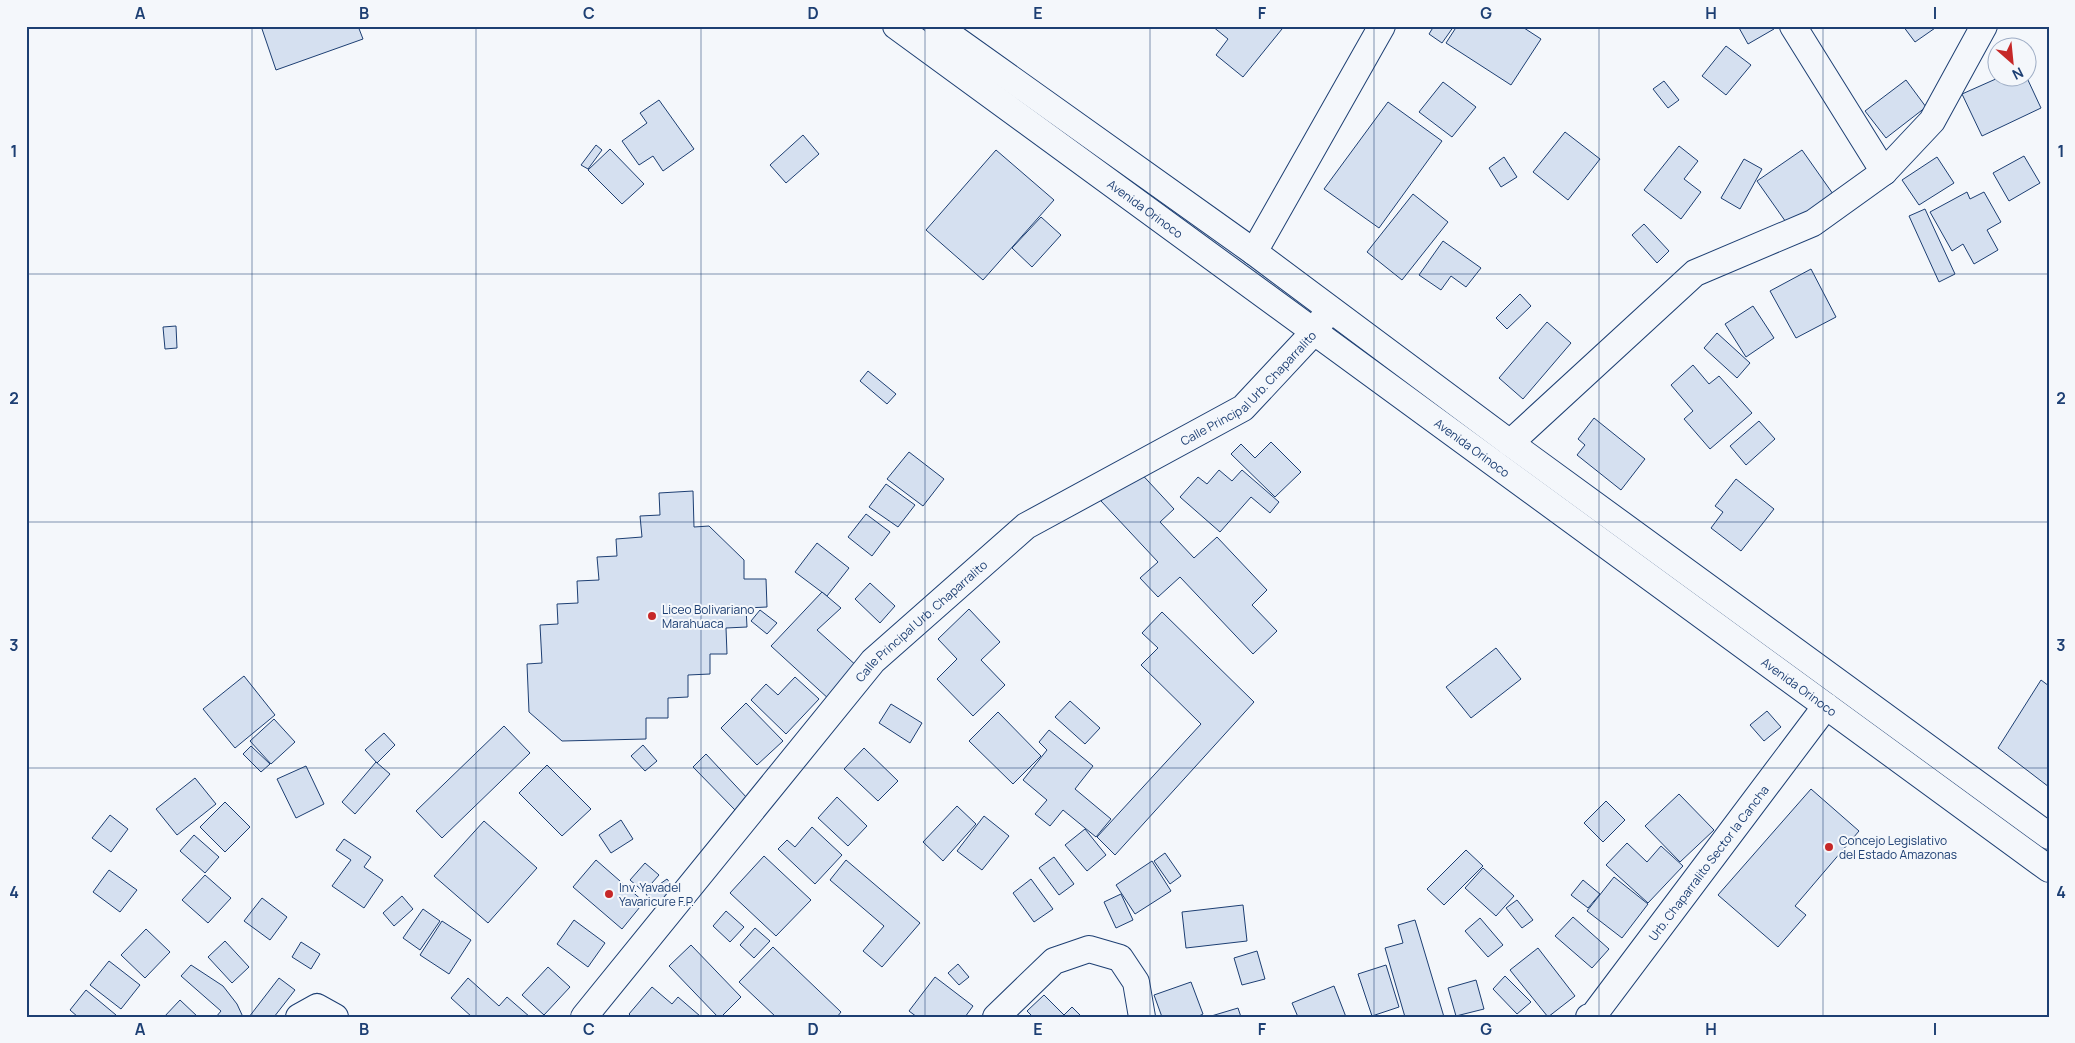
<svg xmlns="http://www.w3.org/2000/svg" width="2075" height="1043" font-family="Manrope,sans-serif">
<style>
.building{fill:#d5e0f0;stroke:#1d3f73}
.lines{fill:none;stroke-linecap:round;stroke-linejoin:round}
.minor-casing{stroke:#1d3f73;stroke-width:28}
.minor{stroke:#f4f7fb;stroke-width:26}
.grid{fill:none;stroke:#1d3f73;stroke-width:1;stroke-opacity:0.55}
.poi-dot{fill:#c62828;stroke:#f4f7fb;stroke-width:2}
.labels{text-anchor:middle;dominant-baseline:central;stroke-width:4;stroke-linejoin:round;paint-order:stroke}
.street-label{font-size:12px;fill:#1d3f73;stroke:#f4f7fb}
.poi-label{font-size:12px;fill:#1d3f73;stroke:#f4f7fb;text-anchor:start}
.neatline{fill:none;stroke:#1d3f73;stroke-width:2}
.grid-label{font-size:16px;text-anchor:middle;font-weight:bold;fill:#1d3f73}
</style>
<rect width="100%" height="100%" fill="#f4f7fb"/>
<g class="building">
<polygon points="261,26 358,26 363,39 276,70"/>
<polygon points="1212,26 1279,26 1282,29 1243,77 1216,55 1228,39"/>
<polygon points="1434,26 1454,26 1442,43 1429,34"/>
<polygon points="1457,26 1521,26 1541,39 1511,85 1446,43"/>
<polygon points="1738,26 1772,26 1774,29 1748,44"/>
<polygon points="1903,26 1938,26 1915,42"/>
<polygon points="1726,46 1751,65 1726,95 1702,76"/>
<polygon points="1998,78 2027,78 2041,108 1982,136 1962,94"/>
<polygon points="1906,80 1926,107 1886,138 1865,111"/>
<polygon points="1664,81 1679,100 1668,108 1653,89"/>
<polygon points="1443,82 1476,107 1452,137 1419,112"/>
<polygon points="659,100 694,149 663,171 653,156 639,165 622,141 647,123 640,113"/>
<polygon points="1388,102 1442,141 1379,228 1324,189"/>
<polygon points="1565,132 1600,159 1568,200 1533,172"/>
<polygon points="803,135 819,154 786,183 770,165"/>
<polygon points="596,145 602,150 588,169 581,165"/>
<polygon points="1679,146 1698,161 1684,179 1701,192 1681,219 1644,190"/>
<polygon points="610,149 644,184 622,204 588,170"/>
<polygon points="996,150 1054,200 983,280 926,230"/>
<polygon points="1802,150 1833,194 1788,225 1757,181"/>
<polygon points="2024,156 2040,183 2009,201 1993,173"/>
<polygon points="1504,157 1517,177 1501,187 1489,168"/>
<polygon points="1937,157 1954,183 1919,205 1902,180"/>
<polygon points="1744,159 1762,169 1740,209 1721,198"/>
<polygon points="1967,192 1970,199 1984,192 2001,222 1987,230 1998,250 1974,264 1963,244 1952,251 1930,212"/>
<polygon points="1413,194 1448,222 1402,280 1367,252"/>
<polygon points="1925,209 1955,274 1939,282 1909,216"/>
<polygon points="1041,217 1061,235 1032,267 1012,248"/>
<polygon points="1644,224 1669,251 1657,263 1632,235"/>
<polygon points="1443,241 1481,268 1466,287 1451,276 1441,290 1419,275"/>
<polygon points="1811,269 1836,317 1796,338 1770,291"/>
<polygon points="1520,294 1531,306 1507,329 1496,318"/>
<polygon points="1753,306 1774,338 1746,357 1725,324"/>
<polygon points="1547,322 1571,343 1523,399 1499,378"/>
<polygon points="176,326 177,348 165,349 163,327"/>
<polygon points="1717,333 1750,363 1737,378 1704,348"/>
<polygon points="1693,365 1709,384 1719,376 1752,413 1710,449 1684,419 1693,411 1671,385"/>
<polygon points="868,371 896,394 887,404 860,381"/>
<polygon points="1594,418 1645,459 1621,490 1577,455 1585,445 1578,439"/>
<polygon points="1759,421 1775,439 1746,465 1730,446"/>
<polygon points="1271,442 1301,472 1275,497 1231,454 1241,444 1255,458"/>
<polygon points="909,452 944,479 923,506 887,479"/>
<polygon points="1136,468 1174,509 1160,522 1194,558 1217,537 1267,590 1252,605 1277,631 1253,654 1180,577 1158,597 1140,578 1158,562 1101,501"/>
<polygon points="1219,470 1232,481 1242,470 1279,502 1270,513 1251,497 1220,532 1180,497 1198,477 1207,484"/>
<polygon points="1736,479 1774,509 1741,551 1711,528 1723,512 1715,506"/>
<polygon points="886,484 915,505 898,527 869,507"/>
<polygon points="693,491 694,527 709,526 744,560 744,579 766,579 767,607 746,608 747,627 726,628 727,654 710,654 710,674 688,675 688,697 668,698 668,718 646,718 646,739 562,741 529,712 527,664 542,663 540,625 558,624 557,604 578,603 577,581 599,580 597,557 617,556 616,539 642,537 640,516 660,515 659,493"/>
<polygon points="866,514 890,532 872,556 848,537"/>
<polygon points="817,543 849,568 827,596 795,572"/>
<polygon points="870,583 895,606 880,623 855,599"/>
<polygon points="822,592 841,608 817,630 859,668 830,700 771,646"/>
<polygon points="969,609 1000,642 981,660 1005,685 973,716 937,679 957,659 938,639"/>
<polygon points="760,610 777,623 767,634 751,621"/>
<polygon points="1162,612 1254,702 1115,855 1097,837 1201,724 1141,665 1158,648 1142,633"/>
<polygon points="1496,648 1521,679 1471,718 1446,687"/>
<polygon points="244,676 275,715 235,748 203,709"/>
<polygon points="795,677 819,699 786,734 751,700 766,684 778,695"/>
<polygon points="2041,680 2049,686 2049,787 1998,748"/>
<polygon points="1070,701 1100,728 1085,744 1055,717"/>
<polygon points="746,703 783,741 757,765 721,728"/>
<polygon points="891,704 922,723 910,743 879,723"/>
<polygon points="1767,711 1781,727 1764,741 1750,725"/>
<polygon points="998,712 1041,756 1013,784 969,741"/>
<polygon points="274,719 295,742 271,764 250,741"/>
<polygon points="504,726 530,753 442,838 416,811"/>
<polygon points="1049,730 1093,766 1075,789 1111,819 1096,837 1063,810 1050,826 1035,814 1047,800 1023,780 1047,750 1039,742"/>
<polygon points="384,733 395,745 377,763 365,750"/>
<polygon points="643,745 657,761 645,771 631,756"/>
<polygon points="251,746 270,764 261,772 243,754"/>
<polygon points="864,748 898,781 878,801 844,769"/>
<polygon points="706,754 748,799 736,811 693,767"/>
<polygon points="376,762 390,774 355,814 342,802"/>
<polygon points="547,765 591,809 562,836 519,793"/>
<polygon points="306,766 324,804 296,818 277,779"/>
<polygon points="195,778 216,804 177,835 156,809"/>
<polygon points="1811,789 1859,831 1795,906 1806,915 1778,947 1718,895"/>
<polygon points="1679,794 1714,830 1680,862 1645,826"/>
<polygon points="837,797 867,826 848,846 818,818"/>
<polygon points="1606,801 1625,820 1603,842 1584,823"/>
<polygon points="225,802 250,827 225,852 200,827"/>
<polygon points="957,806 976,824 943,861 923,842"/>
<polygon points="110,815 128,829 111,852 92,838"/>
<polygon points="984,816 1009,836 982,870 957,851"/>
<polygon points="621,820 633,839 611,853 599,835"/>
<polygon points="484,821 537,868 488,923 434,876"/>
<polygon points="812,827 842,855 815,884 778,849 787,840 795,847"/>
<polygon points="1085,829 1106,855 1087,871 1065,845"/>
<polygon points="194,835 219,857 205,873 180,851"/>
<polygon points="344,839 371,857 364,867 383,880 364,908 332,886 351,860 336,850"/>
<polygon points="1627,843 1647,862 1661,846 1683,866 1648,903 1606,865"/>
<polygon points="1466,850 1483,866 1444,905 1427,889"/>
<polygon points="1165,853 1181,876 1170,884 1154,861"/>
<polygon points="764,856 811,900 776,936 730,893"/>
<polygon points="1054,857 1074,884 1059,895 1039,868"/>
<polygon points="596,860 644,902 622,929 573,887"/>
<polygon points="846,860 920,923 882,967 863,951 884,926 830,880"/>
<polygon points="1152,861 1171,891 1135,914 1116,885"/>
<polygon points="645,863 659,875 644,892 630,880"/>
<polygon points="1483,868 1514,896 1496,916 1465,888"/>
<polygon points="109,870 137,890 120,912 93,892"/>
<polygon points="205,875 231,898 208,923 182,900"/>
<polygon points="1614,877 1648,904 1622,938 1587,911"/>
<polygon points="667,879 676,891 655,906 646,894"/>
<polygon points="1031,879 1053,909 1034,922 1013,893"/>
<polygon points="1583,880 1600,894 1588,908 1571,895"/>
<polygon points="1121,894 1133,920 1116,928 1104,902"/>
<polygon points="402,896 413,909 394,926 383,913"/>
<polygon points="262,898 287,917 270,940 244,921"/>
<polygon points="1517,900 1533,920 1522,928 1506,908"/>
<polygon points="1243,905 1247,941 1186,948 1182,912"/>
<polygon points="423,909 440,921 420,950 403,938"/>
<polygon points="726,911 744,927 730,942 713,926"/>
<polygon points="1573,917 1609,949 1592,968 1555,936"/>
<polygon points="1480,918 1503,945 1488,957 1465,931"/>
<polygon points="574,920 605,943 588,967 557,944"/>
<polygon points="1415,920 1444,1017 1405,1017 1385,948 1403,943 1398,925"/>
<polygon points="442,921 471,940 449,974 420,955"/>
<polygon points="755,928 770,941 754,958 740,945"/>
<polygon points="146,929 170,952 145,978 121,955"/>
<polygon points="225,941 249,967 232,983 208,957"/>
<polygon points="301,942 320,954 311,969 292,957"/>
<polygon points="691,945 741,997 721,1017 718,1017 669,966"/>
<polygon points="773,947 841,1012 837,1017 776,1017 739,982"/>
<polygon points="1538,948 1575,996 1548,1017 1510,970"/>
<polygon points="1257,951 1265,979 1242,985 1234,958"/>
<polygon points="109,961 140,985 121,1009 90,985"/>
<polygon points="958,964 969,977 959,985 948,973"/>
<polygon points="191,965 223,986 237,1004 243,1017 216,1017 221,1011 181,976"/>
<polygon points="1386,965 1399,1007 1372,1016 1358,974"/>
<polygon points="548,967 570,987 544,1015 522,995"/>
<polygon points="1505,976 1531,1002 1517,1014 1493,989"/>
<polygon points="935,977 973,1006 965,1017 917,1017 909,1011"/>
<polygon points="279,978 295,990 274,1017 249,1017"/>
<polygon points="468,978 499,1006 507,997 530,1017 472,1017 451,998"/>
<polygon points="1476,980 1484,1009 1456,1016 1448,988"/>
<polygon points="1191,982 1203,1014 1197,1017 1162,1017 1154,995"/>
<polygon points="1334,986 1346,1017 1298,1017 1292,1003"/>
<polygon points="652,987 672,1004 678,997 700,1016 632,1017 629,1014"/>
<polygon points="86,990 116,1015 114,1017 78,1017 70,1010"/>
<polygon points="1044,995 1064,1015 1072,1007 1082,1017 1033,1017 1027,1011"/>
<polygon points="180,1000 198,1017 164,1017"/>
<polygon points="1238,1008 1241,1017 1208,1017"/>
</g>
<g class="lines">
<defs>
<g id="minor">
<path id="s1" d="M896,26L2049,869"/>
<polyline points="937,26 1254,252 1510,443 2049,836"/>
<polyline points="1793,26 1884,172"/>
<polyline points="1254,252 1382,26"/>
<polyline points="1510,443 1695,273 1813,223 1884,172 1932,121 1984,26"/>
<polyline points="299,1017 317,1007 335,1017"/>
<path id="s2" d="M584,1017L873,661L1026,526L1243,408L1314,332L1324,317"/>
<polyline points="996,1017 1054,961 1089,949 1120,958 1136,982 1142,1017"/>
<path id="s3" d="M1589,1017L1593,1016L1826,706"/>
</g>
</defs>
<use href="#minor" class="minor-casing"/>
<use href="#minor" class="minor"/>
</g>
<path class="grid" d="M252,26V1017M476,26V1017M701,26V1017M925,26V1017M1150,26V1017M1374,26V1017M1599,26V1017M1823,26V1017M26,274H2049M26,522H2049M26,768H2049"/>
<g class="poi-dot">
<circle cx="652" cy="616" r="5"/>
<circle cx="1829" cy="847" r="5"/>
<circle cx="609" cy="894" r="5"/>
</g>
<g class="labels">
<g class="street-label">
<text stroke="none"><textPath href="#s1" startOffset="309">Avenida Orinoco</textPath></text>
<text stroke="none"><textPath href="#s2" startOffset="926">Calle Principal Urb. Chaparralito</textPath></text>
<text stroke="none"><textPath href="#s1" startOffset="714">Avenida Orinoco</textPath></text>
<text stroke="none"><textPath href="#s2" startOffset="521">Calle Principal Urb. Chaparralito</textPath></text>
<text stroke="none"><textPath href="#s1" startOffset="1119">Avenida Orinoco</textPath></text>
<text stroke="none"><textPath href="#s3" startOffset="196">Urb. Chaparralito Sector la Cancha</textPath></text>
</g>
<g class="poi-label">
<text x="662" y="609">Liceo Bolivariano<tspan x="662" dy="14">Marahuaca</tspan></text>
<text x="1839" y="840">Concejo Legislativo<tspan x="1839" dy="14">del Estado Amazonas</tspan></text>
<text x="619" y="887">Inv. Yavadel<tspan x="619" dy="14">Yavaricure F.P.</tspan></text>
</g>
</g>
<rect width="2075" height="1043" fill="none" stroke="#f4f7fb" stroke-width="55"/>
<g transform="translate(2012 62) rotate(153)"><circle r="24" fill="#f4f7fb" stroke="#9eadc5"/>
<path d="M0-4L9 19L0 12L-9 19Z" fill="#c62828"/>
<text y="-8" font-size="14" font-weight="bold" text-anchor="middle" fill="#1d3f73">N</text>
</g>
<rect x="28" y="28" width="2020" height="988" class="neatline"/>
<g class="grid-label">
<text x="140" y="19">A</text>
<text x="364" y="19">B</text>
<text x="589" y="19">C</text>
<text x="813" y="19">D</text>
<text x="1038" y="19">E</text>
<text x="1262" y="19">F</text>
<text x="1486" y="19">G</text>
<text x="1711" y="19">H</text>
<text x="1935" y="19">I</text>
<text x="14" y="157">1</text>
<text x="2061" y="157">1</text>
<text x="14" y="404">2</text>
<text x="2061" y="404">2</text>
<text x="14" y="651">3</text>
<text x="2061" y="651">3</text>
<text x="14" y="898">4</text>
<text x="2061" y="898">4</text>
<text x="140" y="1035">A</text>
<text x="364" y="1035">B</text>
<text x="589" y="1035">C</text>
<text x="813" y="1035">D</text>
<text x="1038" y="1035">E</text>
<text x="1262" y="1035">F</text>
<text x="1486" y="1035">G</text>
<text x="1711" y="1035">H</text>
<text x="1935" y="1035">I</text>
</g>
</svg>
